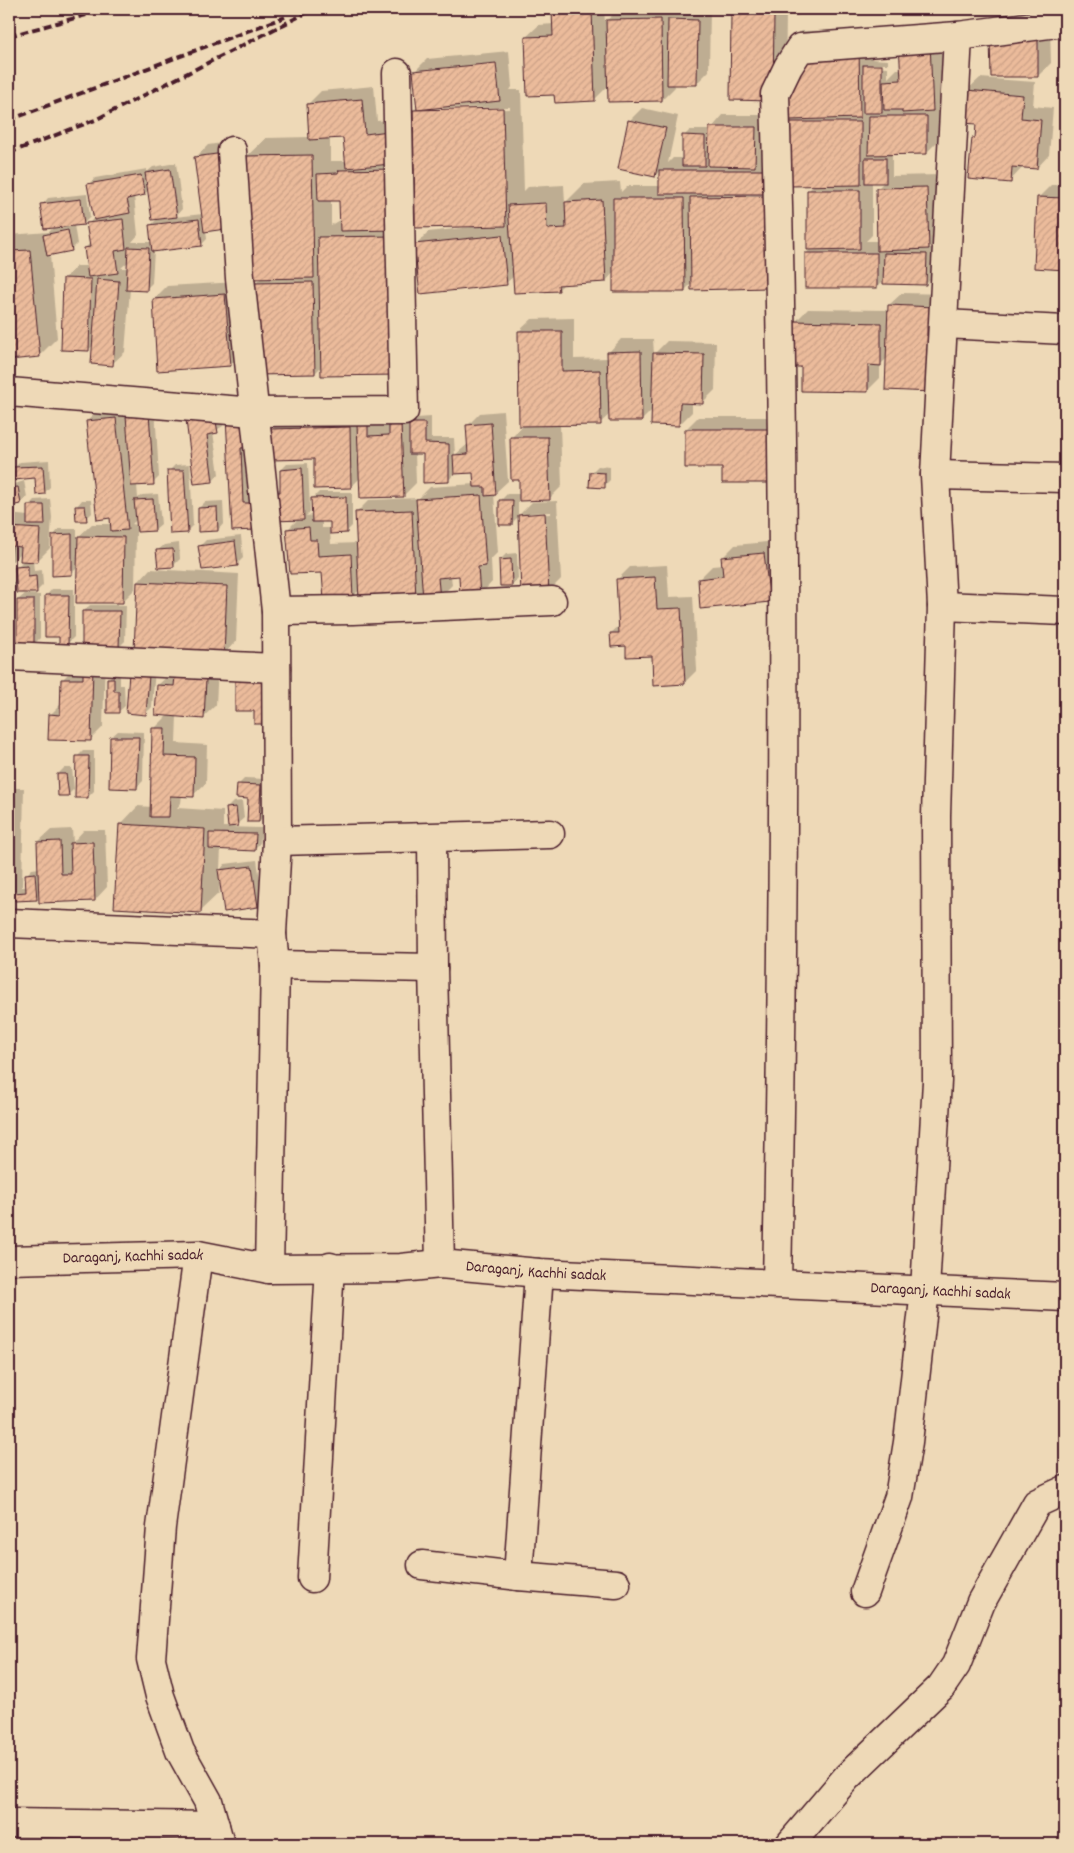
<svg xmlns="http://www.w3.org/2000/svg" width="1074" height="1853" font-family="Dekko,sans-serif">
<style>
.shadow{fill:#0003;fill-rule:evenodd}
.building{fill:url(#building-hatch);stroke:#4a1f2b}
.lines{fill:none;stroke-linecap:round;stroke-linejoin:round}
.street-casing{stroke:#4a1f2b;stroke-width:31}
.secondary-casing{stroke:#4a1f2b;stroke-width:31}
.street{stroke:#eed9b7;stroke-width:28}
.secondary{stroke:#eed9b7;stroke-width:28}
.rail{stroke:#4a1f2b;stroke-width:4;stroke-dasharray:8 4;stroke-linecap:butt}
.labels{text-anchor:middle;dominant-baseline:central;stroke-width:5;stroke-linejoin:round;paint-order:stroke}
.street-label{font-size:16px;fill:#4a1f2b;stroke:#eed9b7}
</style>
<defs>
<pattern id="building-hatch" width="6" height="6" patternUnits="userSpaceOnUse" patternTransform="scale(1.25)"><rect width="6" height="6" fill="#ebbb9b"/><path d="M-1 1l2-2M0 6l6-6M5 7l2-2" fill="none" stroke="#cba086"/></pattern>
</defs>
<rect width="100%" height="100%" fill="#eed9b7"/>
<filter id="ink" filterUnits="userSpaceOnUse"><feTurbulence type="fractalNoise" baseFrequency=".02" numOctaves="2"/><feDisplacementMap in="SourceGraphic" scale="10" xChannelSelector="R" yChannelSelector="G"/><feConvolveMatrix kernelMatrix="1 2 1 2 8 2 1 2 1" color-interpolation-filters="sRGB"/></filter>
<g filter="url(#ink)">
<g class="shadow">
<polygon points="556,9 604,9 605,22 619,9 673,9 673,16 680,9 710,9 709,71 696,84 674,84 675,87 662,100 608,86 594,100 555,93 526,37 539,25 554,24 553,12"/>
<polygon points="737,9 833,9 830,11 786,14 785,87 732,14"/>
<polygon points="1050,26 1051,63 1038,76 992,76"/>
<path d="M872,30V59L888,60V64H872V66L888,67V78L897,69H901L943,31L945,98L940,103L939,140L926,153H892V176L940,175L942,236L929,248H932V278L926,284L885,279L877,287L806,254L811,248L808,191L815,184L789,123L793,118L789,44L802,31ZM872,182H884L877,189L878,241H866L872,235Z"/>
<path d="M509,51L512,87L510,90H521L524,191L528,187L564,185L565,203L584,184L620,182L621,192L627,186H660V170L655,176L619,168L629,121L642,108L678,116L668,163L673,158H683L684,136L690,130H710L723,115H768V153L763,157H775V178H784L785,269L767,287L692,288V283L684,291H615L614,272L606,281L565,283L558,290L515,292L514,276L506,283L421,292L415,245L428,232L472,227V225L416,226L414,110L418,107L414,72L427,59ZM510,107V109L431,111V108ZM772,195V197L708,198V196Z"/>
<polygon points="980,78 1035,82 1033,106 1053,108 1049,155 1037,168 1023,167 1010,181 973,139 976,136 978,123 967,90"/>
<path d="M374,86L377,121L402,119L409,218L322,366L315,373L255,284L261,278L247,156L266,138L310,137L308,104L321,91ZM344,136L347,161H330V137ZM340,199L341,219L331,225V200Z"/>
<path d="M236,141L206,230L207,239L201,245L154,250L152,283L146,289H130L125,352L112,364L94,345L89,349L64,279L77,266H87L85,248L91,242L88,224L95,217L89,184L95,178L147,169V172L153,167L176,163L182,209L175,217L203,214L196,157L208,145ZM149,190L158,218L151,225L153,242H132L138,235L134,196L144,194ZM129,261L128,268H121Z"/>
<polygon points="1051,185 1065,185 1065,269 1035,267 1039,197"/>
<polygon points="87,194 90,217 83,224 74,225 77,244 71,250 50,255 57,338 39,356 9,359 9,235 49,232 54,227 42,205 48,198"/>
<polygon points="238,282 243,352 230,365 154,299 167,286"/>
<polygon points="902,293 949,294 945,378 887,358 880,365 880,378 867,391 802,366 796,321 808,309 889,310 889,305"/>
<path d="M574,318V359L609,358V352L621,339H653L654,354L667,341L716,342L715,390L703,402H692V412L679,425L653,409L642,420L610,414L600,423L560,424L562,486L549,499H518V516L532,502L557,501L561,579L549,591L519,516L511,524L501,500L507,494H520V478L511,438L524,425L519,331L532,319ZM551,512V514L530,515V513Z"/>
<polygon points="264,404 267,491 233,529 228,418"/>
<path d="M155,408L159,477L153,483L137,485L138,498L142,495L158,494L161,524L154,530L136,531L135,589L122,602L78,567L71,574L53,536L59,529H77V538L92,524H112L87,421L100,409ZM137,519V525L132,524Z"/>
<polygon points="221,410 223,426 213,432 219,474 213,481 187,420"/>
<path d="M503,411L508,481L494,494L498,552L491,559L492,582L480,595L460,575L451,576L452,585L439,598L424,589L416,597L360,589L353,597L324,571L288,529L298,519L273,493L282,487L281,470L287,464L308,463L310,512L306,516L313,515L312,499L319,492H352V526L346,532H330L331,544L358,543L356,513L369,500L419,498L430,487L475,484L474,472L455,473L448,481L424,453H415L416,483L404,495L361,477L351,487L315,458L272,429L284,417L414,412V420L417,418L431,417V438H454L455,455L469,443L468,425L480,413ZM322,520H331V528H322Z"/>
<polygon points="698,417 787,417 724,467 686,429"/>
<polygon points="49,460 50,487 44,493 37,477 14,468 20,462"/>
<polygon points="190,464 193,525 187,531 169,471 175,465"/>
<polygon points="598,466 610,467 610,480 604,486 591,473"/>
<polygon points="24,481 27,497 21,503 9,505 9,486"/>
<polygon points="50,499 52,517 50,548 37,561 33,560 34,571 42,570 43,585 37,591 16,568 24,560 21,553 9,564 9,514 28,516 28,506 34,500"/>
<polygon points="82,500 91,500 92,513 86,519 76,507"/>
<polygon points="223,501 224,523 218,530 199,508 205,502"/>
<polygon points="241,536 243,558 237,564 200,546 206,540"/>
<polygon points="777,541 782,588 769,601 699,579 712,566 723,565 723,557 735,545"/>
<polygon points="179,543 180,559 173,566 157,551 164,545"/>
<polygon points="517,553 518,579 512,585 500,560 506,554"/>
<polygon points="667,565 669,597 693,596 697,670 684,683 653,655 611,633 620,625 617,580 630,567"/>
<polygon points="150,569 239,574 236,641 224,654 138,582"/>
<polygon points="9,582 15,582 13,642 9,646"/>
<polygon points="52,589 74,589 74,637 68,643 46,596"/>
<polygon points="25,594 40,595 40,638 34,644 18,600"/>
<polygon points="90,605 126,605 125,641 119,647 84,611"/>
<polygon points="105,654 103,727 90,740 50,715 62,703 63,679 75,667"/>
<polygon points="9,660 11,660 9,725"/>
<polygon points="218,666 216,705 203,717 177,715 176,743 207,745 206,783 193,795 182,795 181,803 177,808 223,811 223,827 262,828 260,843 254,849 221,848 220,870 225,864 257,860 263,900 257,906 220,881 219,893 200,911 120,825 138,806 152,807 154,729 168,715 158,685 171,673"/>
<polygon points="155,669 152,707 146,713 130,674"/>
<polygon points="120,672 120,685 124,685 125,706 118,712 108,679 114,673"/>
<polygon points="118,731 144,732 143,781 136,788 111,737"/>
<polygon points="83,751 94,751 94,791 88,797 77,757"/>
<polygon points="64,768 72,768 74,789 68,795 58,774"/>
<polygon points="245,778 266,779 265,815 259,821 250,798 239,784"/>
<polygon points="9,788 24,788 22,887 27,887 26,875 32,869 39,868 38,842 51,830 72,829 73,842 84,830 105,830 107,887 95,900 40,894 36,898 15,895 9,901"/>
<polygon points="242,801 244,818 237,824 227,808 233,802"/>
<polygon points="177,1827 175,1844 84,1844 85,1830"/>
</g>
<g class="building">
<polygon points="779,9 831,9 831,12 780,16"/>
<polygon points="837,9 884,9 837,12"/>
<polygon points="592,10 595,101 555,103 554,95 527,96 525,37 553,36 552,11"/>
<polygon points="731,14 774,14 773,101 730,100"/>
<polygon points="661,19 662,101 608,102 606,20"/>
<polygon points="668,19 698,20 697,85 667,85"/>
<polygon points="990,38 1038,38 1038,77 991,77"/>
<polygon points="859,42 860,118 790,120 788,43"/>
<polygon points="930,43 933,111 902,113 902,110 884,110 883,81 901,80 899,44"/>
<polygon points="496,63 500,101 417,110 413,71"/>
<rect x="863" y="65" width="19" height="48"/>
<polygon points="966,90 1023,95 1021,118 1041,120 1037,169 1012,167 1011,183 968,179 972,138 975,138 976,124 964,123"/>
<polygon points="362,99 365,134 389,131 392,164 346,168 343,138 309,140 307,104"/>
<polygon points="503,108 506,226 415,228 413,110"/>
<polygon points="869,116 927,116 927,154 868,155"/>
<polygon points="628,120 666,128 655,177 618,169"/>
<polygon points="787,122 861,122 861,185 788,186"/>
<polygon points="709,127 756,127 755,167 708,166"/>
<polygon points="682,135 705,136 705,166 682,166"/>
<polygon points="224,153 233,228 204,232 194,157"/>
<polygon points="312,155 314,278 249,279 246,156"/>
<rect x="865" y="158" width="21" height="25"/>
<polygon points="170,169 177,217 152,220 145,173"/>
<polygon points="395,169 396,230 340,231 339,201 318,201 317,174 338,173 339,170"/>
<rect x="659" y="170" width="104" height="24"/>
<polygon points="141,175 145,195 127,199 130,213 94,220 87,184"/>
<polygon points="927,187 929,249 877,251 876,188"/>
<polygon points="807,190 860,190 860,249 807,250"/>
<polygon points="766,196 767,288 691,290 690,197"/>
<polygon points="1037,197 1065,198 1065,270 1034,268"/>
<polygon points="613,198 684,198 685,292 613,292"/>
<polygon points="81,199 84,225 44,229 40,204"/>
<polygon points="602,200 606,282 558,285 559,291 514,293 508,205 546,203 547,229 566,228 565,202"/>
<polygon points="123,219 126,249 115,251 118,273 88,277 84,248 90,247 86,223"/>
<polygon points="199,219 202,246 152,252 149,225"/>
<polygon points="68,230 72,251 47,256 43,235"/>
<polygon points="502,235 507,285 420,294 414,244"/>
<polygon points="395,236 398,375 321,376 318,237"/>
<polygon points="128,247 149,248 147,291 126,290"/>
<polygon points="30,250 40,357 9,360 9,251"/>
<rect x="805" y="253" width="72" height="35"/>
<polygon points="884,253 927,254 926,285 883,284"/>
<polygon points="63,278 91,279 89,351 61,350"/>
<polygon points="97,279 119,281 113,366 91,364"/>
<polygon points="313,282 315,374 255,375 253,283"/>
<polygon points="225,294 231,366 157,371 153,299"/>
<polygon points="888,305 936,307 936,324 927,324 927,336 935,336 933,392 885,390"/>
<polygon points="794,321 881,323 881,366 868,365 868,392 801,391 801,367 794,367"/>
<polygon points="518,331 562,331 562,371 600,370 601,425 519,426"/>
<polygon points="641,351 642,421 609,421 607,352"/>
<polygon points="653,353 704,354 703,404 680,403 679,426 651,425"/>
<polygon points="149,413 154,485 131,486 126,415"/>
<polygon points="215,416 218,433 207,435 213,482 194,484 186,420"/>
<polygon points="251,416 253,447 241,448 243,503 254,503 256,530 232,531 226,417"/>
<polygon points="116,418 128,530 111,531 110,518 97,520 86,421"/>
<polygon points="409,423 425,423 425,443 449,444 449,482 423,483 423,454 409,454"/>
<polygon points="491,423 496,495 485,496 485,487 474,487 473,473 454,474 453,455 468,454 466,425"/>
<polygon points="368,424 368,436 389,435 389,424 401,424 404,497 360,498 357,425"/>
<polygon points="350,427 351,488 314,489 314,459 271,460 270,429"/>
<polygon points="685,429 775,429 775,483 722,483 722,468 685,468"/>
<polygon points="510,437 548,437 550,500 519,501 519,480 511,480"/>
<polygon points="43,466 45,494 36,495 35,478 14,480 13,467"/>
<polygon points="302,468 304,520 272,521 271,492 280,492 280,470"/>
<polygon points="167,470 184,470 188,533 170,534"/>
<polygon points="590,472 605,473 605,488 589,487"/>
<polygon points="18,487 21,504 9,506 9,488"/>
<polygon points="481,495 486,566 478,567 480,596 460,597 459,576 438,578 440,599 423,600 416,499"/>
<polygon points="346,497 347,533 330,534 330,522 312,522 311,498"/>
<polygon points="153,499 155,531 137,532 134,500"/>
<polygon points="499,500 513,500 512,525 499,525"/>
<polygon points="27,505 44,505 45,525 27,525"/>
<polygon points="75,506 85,506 87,521 76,521"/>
<polygon points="217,507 218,531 198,532 198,508"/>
<polygon points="412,510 416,599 359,601 355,512"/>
<polygon points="545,513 549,593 521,594 518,515"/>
<polygon points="9,527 40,529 38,562 20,561 21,547 12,546 9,565"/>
<polygon points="309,527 310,540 317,540 318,556 351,554 353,598 324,600 322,573 290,574 286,529"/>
<polygon points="72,534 72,575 52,576 52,535"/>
<polygon points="78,536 124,537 123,603 76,603"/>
<polygon points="235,541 238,566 202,570 198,546"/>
<polygon points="173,549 174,567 158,568 156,550"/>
<polygon points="764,553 770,602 700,609 698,579 723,576 721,557"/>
<polygon points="511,559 512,586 500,586 499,560"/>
<polygon points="28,566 28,577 36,576 37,593 17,593 15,567"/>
<polygon points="655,577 657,609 681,608 685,684 653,686 652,656 626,657 626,646 611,647 610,633 619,633 616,579"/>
<polygon points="137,582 227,586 224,655 134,651"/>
<polygon points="45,595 69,595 68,645 59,645 59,637 45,637"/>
<polygon points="17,600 34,600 34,645 17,646"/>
<polygon points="82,611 120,611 119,648 82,647"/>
<polygon points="83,666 93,667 91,741 48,740 49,714 60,715 61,679 83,679"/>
<polygon points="129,673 149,675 146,715 126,713"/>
<polygon points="175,676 206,679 204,719 155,715 157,685 174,686"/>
<polygon points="235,677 265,678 264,724 254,724 254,711 235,711"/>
<polygon points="107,678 114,678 114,691 119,691 119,713 107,713"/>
<polygon points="152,728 165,728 164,756 195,757 194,797 170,796 169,817 150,817"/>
<polygon points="110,737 139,737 137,789 109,788"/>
<polygon points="76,756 89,756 88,798 75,798"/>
<polygon points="57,774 66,774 69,796 58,796"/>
<polygon points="237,784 261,785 259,822 247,822 248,799 236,798"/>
<polygon points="236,807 238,826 228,827 226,808"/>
<polygon points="119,824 205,829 201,913 114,908"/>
<polygon points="209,833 256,834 255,851 209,849"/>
<polygon points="60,841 61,874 71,874 70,843 93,842 95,901 39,903 37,842"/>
<polygon points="252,866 258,907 224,912 218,870"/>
<polygon points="35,873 37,900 15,901 14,893 26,892 25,874"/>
<polygon points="84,1830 165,1839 164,1844 82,1844"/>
</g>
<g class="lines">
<defs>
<g id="street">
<polyline points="232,151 240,278 276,611 277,841 272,934 275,965 269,1269"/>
<polyline points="944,324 1065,330"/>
<polyline points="9,392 254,412 404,411 397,73"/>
<polyline points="935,475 1065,478"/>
<polyline points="942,606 1065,611"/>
<polyline points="276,611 353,610 552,601"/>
<polyline points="9,656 276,668"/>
<polyline points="432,838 433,968 440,1264"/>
<polyline points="277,841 550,834"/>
<polyline points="9,923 272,934"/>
<polyline points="275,965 433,968"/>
<polyline points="198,1255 161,1527 151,1659 160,1696 180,1751 208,1801 220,1844"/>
<polyline points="539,1273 518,1576 616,1584"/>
<path d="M777,1283C785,887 787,491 775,94L788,67L800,48L958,36L1065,22"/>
<polyline points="422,1565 518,1576"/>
<polyline points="312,1578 330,1267"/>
<polyline points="865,1592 899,1497 908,1442 925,1290 937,1081 936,816 942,606 935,475 958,36"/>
<polyline points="9,1823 215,1826"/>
<polyline points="790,1844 847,1777 941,1687 956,1665 981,1602 1037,1503 1065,1490"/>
</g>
<g id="secondary">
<path id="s1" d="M9,1260L198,1255L269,1269L401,1268L440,1264L539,1273L1065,1297"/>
</g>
</defs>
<use href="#street" class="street-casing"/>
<use href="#secondary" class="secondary-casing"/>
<use href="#street" class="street"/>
<use href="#secondary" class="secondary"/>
<g class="rail">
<polyline points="9,36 108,9"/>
<polyline points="9,120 285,17"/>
<polyline points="9,153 95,120 314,9"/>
</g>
</g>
</g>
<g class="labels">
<g class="street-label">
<text stroke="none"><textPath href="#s1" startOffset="124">Daraganj, Kachhi sadak</textPath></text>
<text stroke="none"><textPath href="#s1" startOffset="529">Daraganj, Kachhi sadak</textPath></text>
<text stroke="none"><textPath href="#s1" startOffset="934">Daraganj, Kachhi sadak</textPath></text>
</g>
</g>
<rect width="1074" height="1853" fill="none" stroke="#eed9b7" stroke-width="30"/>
<rect x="15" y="15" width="1044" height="1823" fill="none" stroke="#4a1f2b" stroke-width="2" filter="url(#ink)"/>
</svg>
